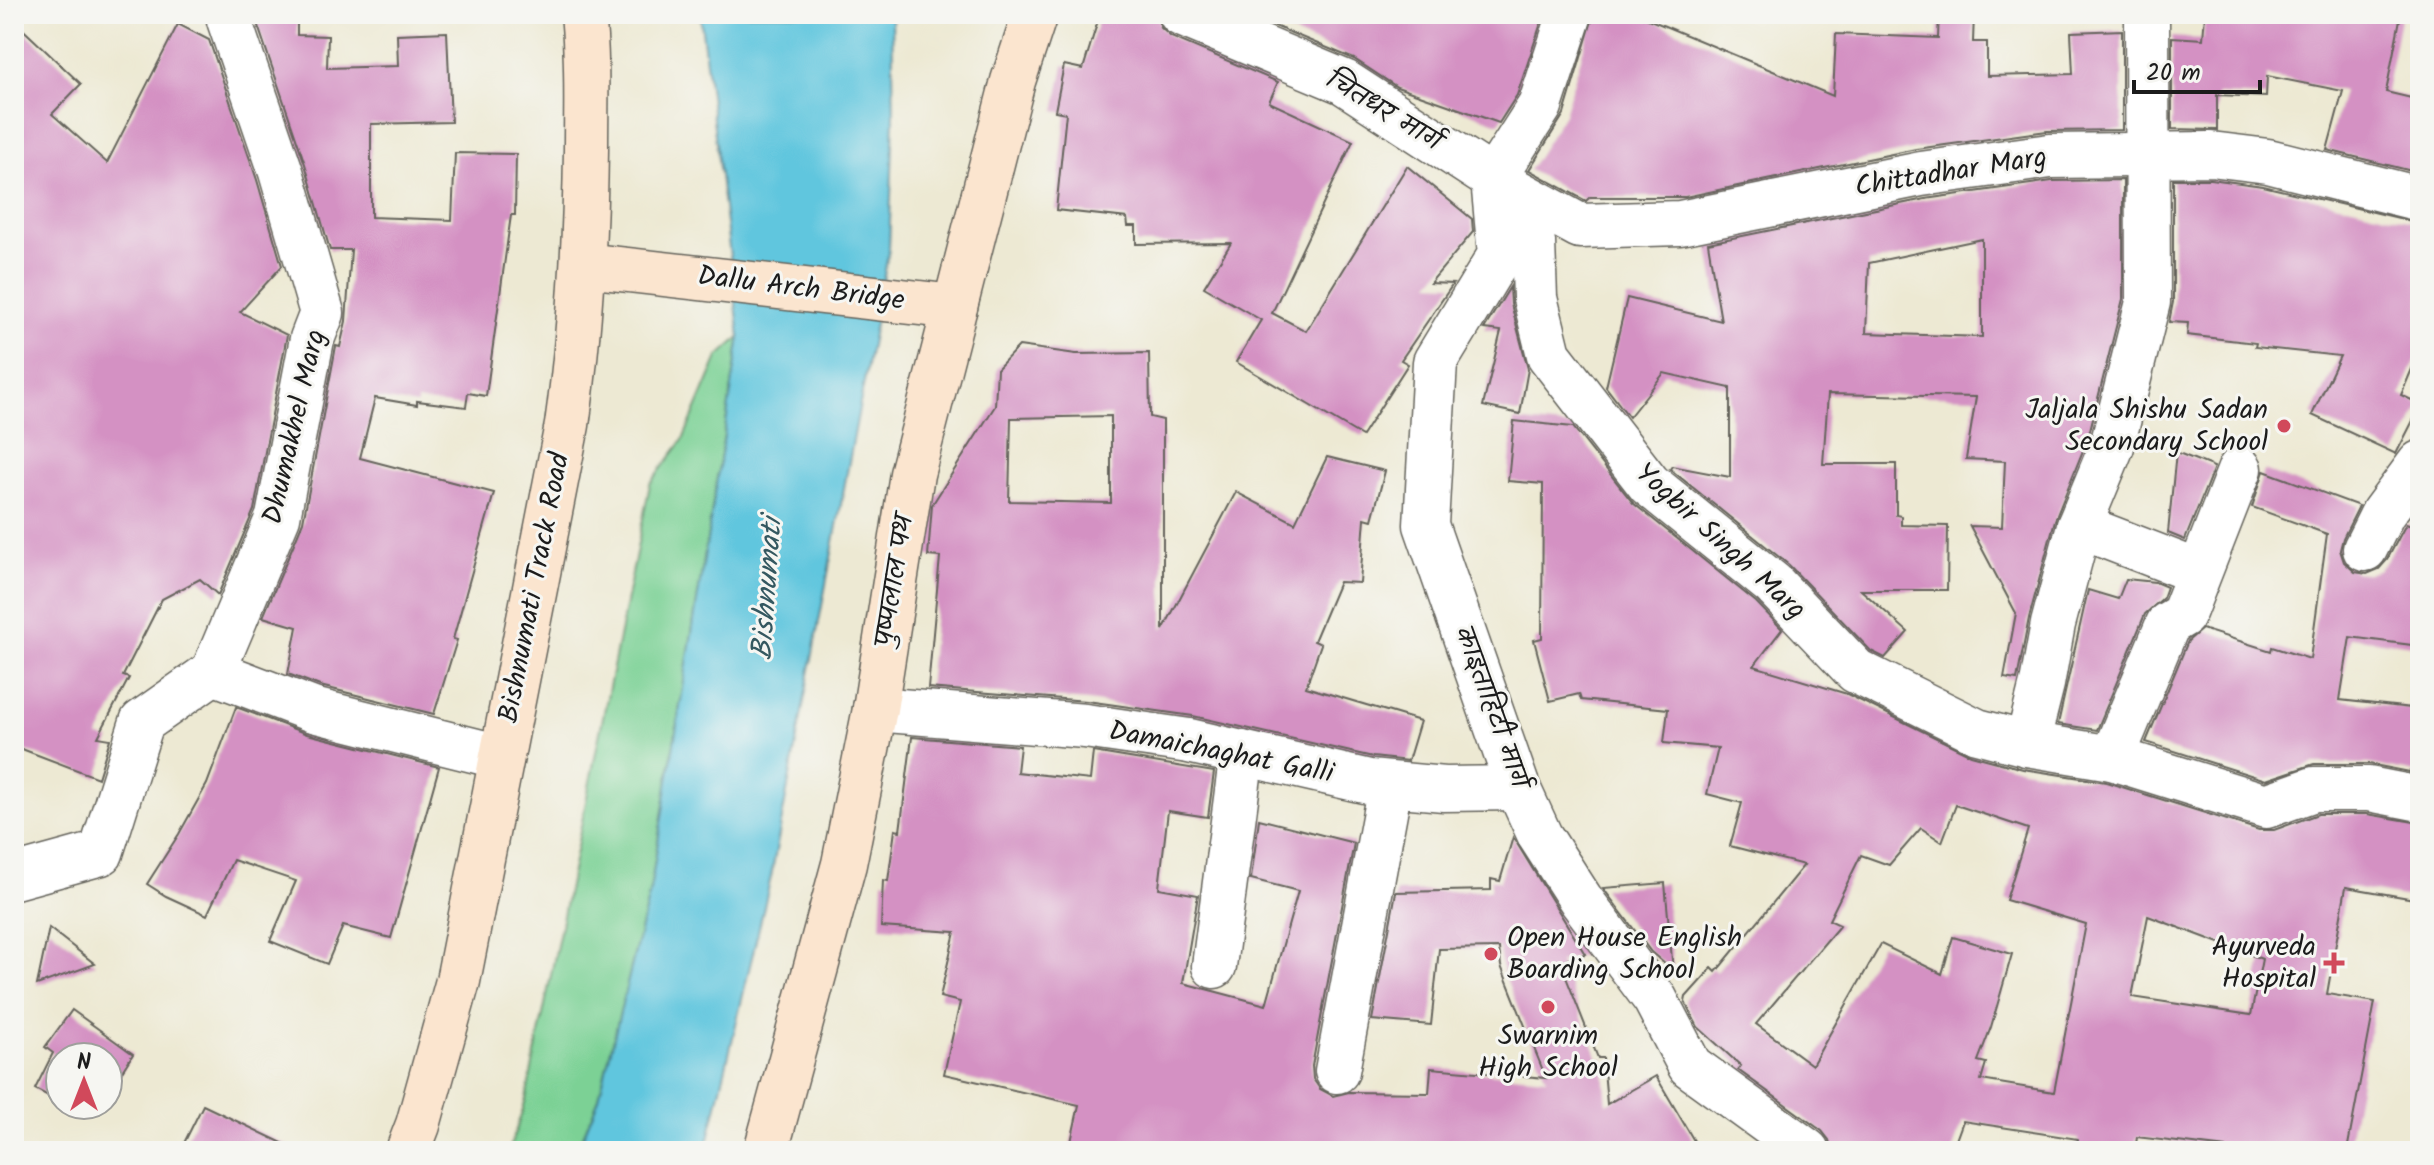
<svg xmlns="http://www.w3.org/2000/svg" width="2434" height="1165" font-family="Kalam,'Playpen Sans Deva',sans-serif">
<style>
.green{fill:#7cd195;stroke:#4c7658;stroke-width:2}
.water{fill:#60c6de;stroke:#3e717d;stroke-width:2}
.building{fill:#d491c3;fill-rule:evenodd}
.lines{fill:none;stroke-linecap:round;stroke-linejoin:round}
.minor-casing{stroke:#65645c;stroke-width:47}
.tertiary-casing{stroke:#65645c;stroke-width:47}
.secondary-casing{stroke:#65645c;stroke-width:47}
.minor{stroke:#fff;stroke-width:44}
.tertiary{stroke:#fff;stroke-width:44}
.secondary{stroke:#fbe5cf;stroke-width:44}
.poi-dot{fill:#d1495b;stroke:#f6f6f2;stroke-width:3}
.labels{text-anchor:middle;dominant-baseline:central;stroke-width:6;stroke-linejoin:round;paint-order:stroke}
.street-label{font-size:28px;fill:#1c1c1c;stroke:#f6f6f2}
.poi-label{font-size:28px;fill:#1c1c1c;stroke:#f6f6f2;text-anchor:end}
.water-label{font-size:30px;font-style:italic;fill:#345860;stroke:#f6f6f2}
</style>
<rect width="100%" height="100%" fill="#f6f6f2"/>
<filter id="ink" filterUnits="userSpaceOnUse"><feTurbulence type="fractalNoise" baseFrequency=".0125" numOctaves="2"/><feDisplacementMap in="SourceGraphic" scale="16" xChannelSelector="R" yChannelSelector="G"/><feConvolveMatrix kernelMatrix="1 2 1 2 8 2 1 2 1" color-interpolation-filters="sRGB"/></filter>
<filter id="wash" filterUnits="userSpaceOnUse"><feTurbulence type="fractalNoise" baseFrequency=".006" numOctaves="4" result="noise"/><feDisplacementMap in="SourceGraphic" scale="32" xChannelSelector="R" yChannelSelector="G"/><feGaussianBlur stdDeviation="1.8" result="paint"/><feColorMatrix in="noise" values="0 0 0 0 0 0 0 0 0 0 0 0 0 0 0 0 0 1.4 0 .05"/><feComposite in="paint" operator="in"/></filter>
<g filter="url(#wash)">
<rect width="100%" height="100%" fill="#ede9d3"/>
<polygon class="green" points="740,337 650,891 599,1098 577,1151 509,1151 526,1099 650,484 683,440 718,357"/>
<polygon class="water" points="700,14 892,14 894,118 889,249 771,877 706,1151 577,1151 599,1098 650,891 740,337"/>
<g id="blocks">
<g class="building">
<polygon points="254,14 297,14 297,35 328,36 327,68 398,66 397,34 447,32 451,122 371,124 371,217 452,220 455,153 516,154 515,215 511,215 486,396 468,393 466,407 417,401 417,405 375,398 360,458 494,493 453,639 457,640 434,714 320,686 288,674 297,627 263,617 303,522 336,346 340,347 346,321 351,250 330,250 305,164"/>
<polygon points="1100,14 1157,14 1161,28 1171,37 1278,82 1269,102 1353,141 1272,313 1306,331 1407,166 1472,219 1473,232 1430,283 1453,284 1401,360 1408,364 1362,436 1236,362 1261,320 1204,287 1231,243 1136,244 1136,226 1128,226 1127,218 1056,210 1066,113 1055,111 1064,65 1083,69"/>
<polygon points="1246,14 1544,14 1517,95 1499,123 1397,87 1354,59"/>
<polygon points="1594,14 1636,14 1833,96 1836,34 1938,38 1939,14 1974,14 1973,42 1987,42 1987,76 2073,74 2071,32 2122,30 2122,130 2047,131 1916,149 1685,197 1590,197 1586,201 1529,170 1564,114"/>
<polygon points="2205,14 2401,14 2386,92 2420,100 2420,140 2412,171 2327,150 2343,91 2267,76 2266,97 2217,95 2217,130 2172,129 2172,37 2203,39"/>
<polygon points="14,21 81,84 52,114 107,163 178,24 209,40 257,180 282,266 240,312 287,335 254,510 218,595 200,579 162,599 123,676 129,678 98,737 110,739 98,778 14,746"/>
<polygon points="2173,179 2210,179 2263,186 2420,223 2420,350 2401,395 2420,404 2420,407 2396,454 2312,415 2340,356 2255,347 2256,343 2187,335 2188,323 2169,322 2173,302"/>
<path d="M2123,180V299L2088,438L2055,520L2029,618L2017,680L2004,678L2016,613L1970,526L2002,527L2005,461L1966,459L1976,397L1828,394L1823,464H1896V515L1901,516V525L1948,526L1947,590H1861L1908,632L1885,658L1871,651L1789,565L1670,469L1672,466L1730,477V388L1664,373L1629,417L1606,387L1627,298L1721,321L1708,243L1925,199L2052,181ZM1982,239V337L1866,333L1869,263Z"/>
<polygon points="1510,287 1511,304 1528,369 1520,414 1483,406 1501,331 1484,329"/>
<path d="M1019,346L1076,354L1149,353L1150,417L1163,420V630L1236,492L1295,523L1327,457L1385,471L1372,520L1365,518L1360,583L1339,582L1314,641L1321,644L1306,687L1420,721L1408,761L1373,757L1193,716L1087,701L928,688L940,557L928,556L932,505L995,406L997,369ZM1111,416V503L1009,501L1011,418Z"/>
<path d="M1514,421L1573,427L1633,503L1756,602L1782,629L1754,666L1847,694L1971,755L2023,769L2106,782L2259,830H2274L2318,814H2367L2420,823V900L2346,887L2327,994L2375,1002L2347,1151H2226V1148L2137,1137L2135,1151H2077L2078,1139L1963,1121L1952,1151H1832L1829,1140L1822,1131L1738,1070L1741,1066L1698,1027L1685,1002L1686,997L1712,968L1716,972L1804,865L1730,846L1742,803L1707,794L1718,748L1664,743L1668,709L1581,700L1579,694L1550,701L1534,640L1542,638L1543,484L1508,481ZM1956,805L2028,829L2006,900L2086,924L2054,1092L1981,1080L1986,1063L1978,1061L1991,1027L2012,954L1953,937L1942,974L1881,944L1812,1065L1756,1024L1840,925L1829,920L1861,855L1889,865L1921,828L1942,842ZM2148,916L2262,959L2251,1015L2132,997Z"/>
<polygon points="2176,452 2214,467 2185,540 2168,533"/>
<polygon points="2264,471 2359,506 2343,538 2340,550 2344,562 2355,572 2367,574 2379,569 2387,560 2406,524 2420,529 2420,646 2350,637 2340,700 2420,709 2420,774 2369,764 2314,764 2266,780 2146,742 2188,641 2202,629 2271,651 2272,647 2310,659 2327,534 2252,507"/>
<polygon points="2126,579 2155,582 2167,587 2163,598 2145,614 2097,730 2058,724 2088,590 2118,599"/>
<polygon points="236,707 307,734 439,767 391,938 343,926 327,964 270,941 296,881 233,860 207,915 166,896 147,884 179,834 207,784"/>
<polygon points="912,737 1020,746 1017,772 1090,780 1093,752 1214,772 1208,817 1168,811 1159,888 1198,895 1183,983 1266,1005 1298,891 1251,879 1259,819 1354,843 1312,1066 1313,1079 1320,1089 1333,1096 1349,1092 1429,1093 1431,1068 1546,1078 1501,966 1499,948 1439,949 1431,1025 1372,1020 1396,892 1491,890 1491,879 1500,881 1513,837 1585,954 1560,962 1598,1058 1603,1058 1607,1104 1656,1076 1700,1151 1069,1151 1079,1105 944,1074 960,1002 940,997 955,932 881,927 883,880 888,881 895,830 900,831"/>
<polygon points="1665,883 1673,971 1651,952 1603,888"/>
<polygon points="49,928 95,964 37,985"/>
<polygon points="72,1010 133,1054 108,1093 108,1057 60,1057 60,1102 35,1089 53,1053 45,1047"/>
<polygon points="203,1105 299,1151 180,1151"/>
</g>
</g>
</g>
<g filter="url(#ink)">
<use href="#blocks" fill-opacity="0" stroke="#65645c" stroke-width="2"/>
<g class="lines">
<defs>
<g id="minor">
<polyline points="1493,179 1533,242 1535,298 1549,355 1649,484 1773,584 1856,671 1977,731 2027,744 2112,758 2266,806 2314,789 2369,789 2420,799"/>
<polyline points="1493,179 1540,106 1570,14"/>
<polyline points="1495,180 1580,226 1680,223 1921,174 2050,156 2211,154 2268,161 2420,199"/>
<polyline points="2079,526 2198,572"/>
<polyline points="2365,549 2383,513 2420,463"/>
<polyline points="213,672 313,710 501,757"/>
<polyline points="875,709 1085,726 1189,741 1369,782 1444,789 1518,788"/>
<polyline points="2027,744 2042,684 2053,624 2079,526 2112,446 2148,302 2147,14"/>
<polyline points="2112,758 2168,624 2183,615 2240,469"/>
<polyline points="14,877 101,853 142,722 213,672 278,517 312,339 322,313 281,172 229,20 230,14"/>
<polyline points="1214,966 1242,753"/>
<polyline points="1337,1071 1390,785"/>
</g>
<polyline id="tertiary" points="1181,14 1344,82 1493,179 1500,255 1435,362 1426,525 1518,788 1540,836 1581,900 1655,999 1690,1066 1807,1151"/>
<g id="secondary">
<polyline points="584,265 955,307"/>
<path d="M408,1151L418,1125L458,981L567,425C580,333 585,242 586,149C586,104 588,59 583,14"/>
<polyline points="766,1151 844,864 875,709 912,474 1013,81 1035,14"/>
</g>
</defs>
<use href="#minor" class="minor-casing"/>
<use href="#tertiary" class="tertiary-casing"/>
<use href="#secondary" class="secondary-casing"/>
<use href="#minor" class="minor"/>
<use href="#tertiary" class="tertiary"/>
<use href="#secondary" class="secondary"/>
</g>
</g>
<g class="poi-dot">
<circle cx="2284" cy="426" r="8"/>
<circle cx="1491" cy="954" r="8"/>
<path d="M2330 951h8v8h8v8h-8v8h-8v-8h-8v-8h8z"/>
<circle cx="1548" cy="1007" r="8"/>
</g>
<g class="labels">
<g class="street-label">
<text transform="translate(1383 111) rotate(31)">चितधर मार्ग</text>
<text transform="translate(1951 173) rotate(-9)">Chittadhar Marg</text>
<text transform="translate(801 289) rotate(7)">Dallu Arch Bridge</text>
<text transform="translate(295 427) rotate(-77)">Dhumakhel Marg</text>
<text transform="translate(1720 542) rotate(42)">Yogbir Singh Marg</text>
<text transform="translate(895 581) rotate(-81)">पुष्पलाल पथ</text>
<text transform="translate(535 588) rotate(-79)">Bishnumati Track Road</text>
<text transform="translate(1491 707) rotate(70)">काइताहिटी मार्ग</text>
<text transform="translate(1221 753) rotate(11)">Damaichaghat Galli</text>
</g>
<g class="poi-label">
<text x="2268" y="410">Jaljala Shishu Sadan<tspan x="2268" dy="32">Secondary School</tspan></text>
<text x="1507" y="938" text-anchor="start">Open House English<tspan x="1507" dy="32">Boarding School</tspan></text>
<text x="2316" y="947">Ayurveda<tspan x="2316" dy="32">Hospital</tspan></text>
<text x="1548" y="1036" text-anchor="middle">Swarnim<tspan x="1548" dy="32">High School</tspan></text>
</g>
<g class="water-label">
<text transform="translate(768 589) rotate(-86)">Bishnumati</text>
</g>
</g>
<rect width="2434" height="1165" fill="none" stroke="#f6f6f2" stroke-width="48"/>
<g transform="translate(84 1081)"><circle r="38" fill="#f6f6f2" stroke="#9f9f9c" stroke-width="2"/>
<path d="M0-6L14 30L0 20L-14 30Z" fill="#d1495b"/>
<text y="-12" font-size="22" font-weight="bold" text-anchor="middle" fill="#1c1c1c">N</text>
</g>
<path d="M2134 80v12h126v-12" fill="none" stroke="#1c1c1c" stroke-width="4"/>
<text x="2146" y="80" font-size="24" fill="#1c1c1c" stroke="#f6f6f2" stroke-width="6" paint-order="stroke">20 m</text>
</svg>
